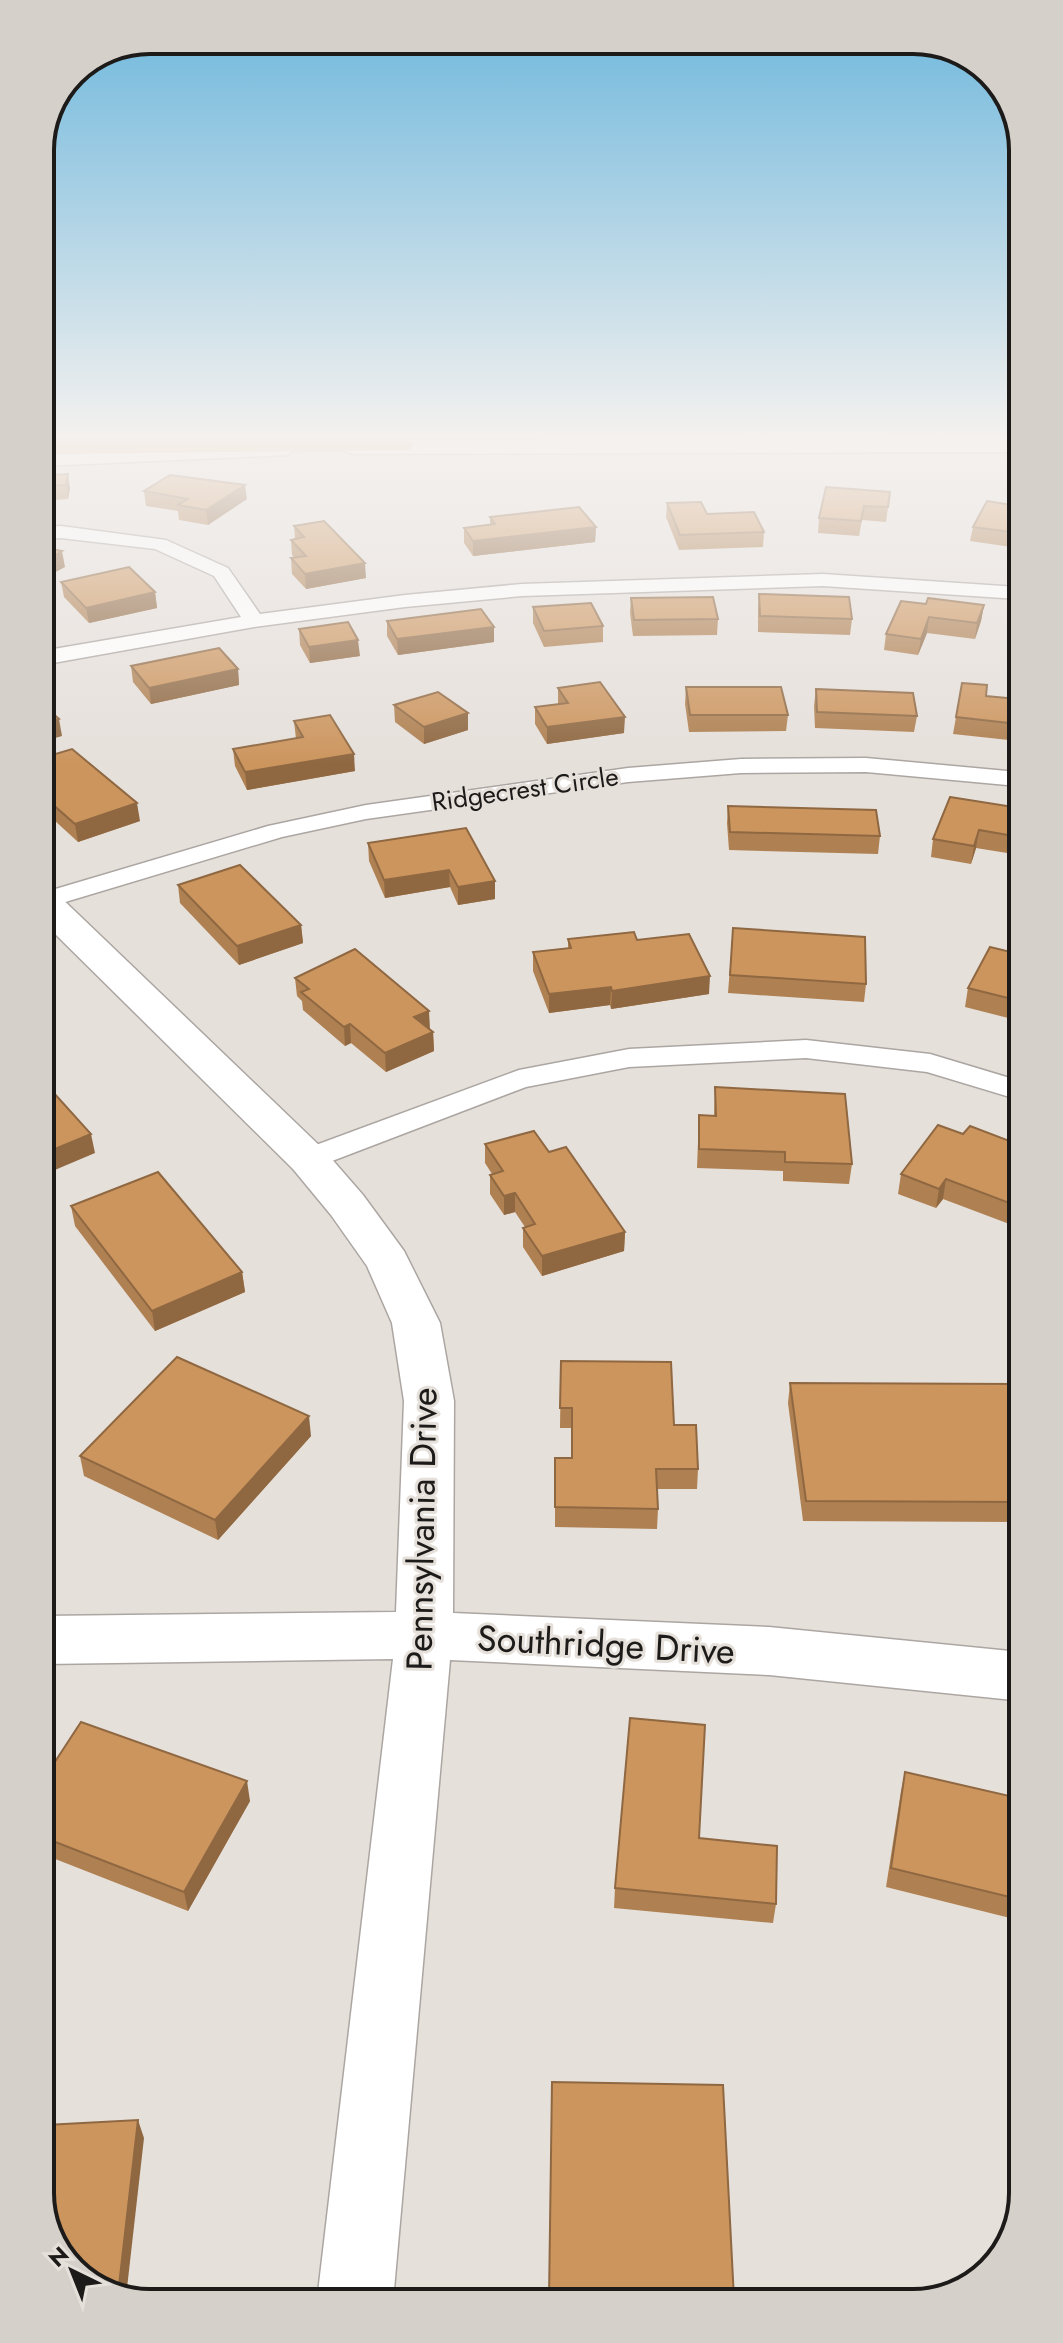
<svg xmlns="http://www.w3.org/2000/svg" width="1063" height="2343" font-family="Jost,sans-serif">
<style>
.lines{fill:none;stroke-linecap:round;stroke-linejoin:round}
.street-casing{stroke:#aca6a2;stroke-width:3}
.secondary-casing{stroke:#aca6a2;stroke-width:3}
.highway-casing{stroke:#c0bfbf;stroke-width:3}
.street{fill:#fff;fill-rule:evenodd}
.secondary{fill:#fff;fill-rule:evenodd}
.highway{fill:#f39f55;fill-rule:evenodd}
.wall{fill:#af8051}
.shaded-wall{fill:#8f6842}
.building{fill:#cc955e;stroke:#8f6842;stroke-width:2}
.labels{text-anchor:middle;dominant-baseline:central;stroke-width:6;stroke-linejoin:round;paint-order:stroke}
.far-street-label{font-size:26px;fill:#1d1b19;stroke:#e6e0db}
.near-street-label{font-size:36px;fill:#1d1b19;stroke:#e6e0db}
.rim{fill:none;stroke:#1d1b19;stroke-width:4}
</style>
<rect width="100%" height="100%" fill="#e6e0db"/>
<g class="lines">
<defs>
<g id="street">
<polygon points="61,526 166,540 228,568 260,614 405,595 522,584 823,574 1018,587 1018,599 823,586 522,596 405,607 254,627 42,665 42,651 241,617 214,576 155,549 61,538 41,539 41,527"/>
<polygon points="866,758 1019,772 1019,786 866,772 741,773 628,782 366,819 282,837 42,909 42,893 268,826 366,805 628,768 741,759"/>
<polygon points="806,1040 930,1054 1020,1081 1020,1100 927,1072 806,1058 629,1067 526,1087 319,1166 308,1169 297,1166 292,1159 297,1152 519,1070 629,1049"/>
</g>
<g id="secondary">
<polygon points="1018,438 1018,452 355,454 347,452 343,447 347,442 355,440"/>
<polygon points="279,443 288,445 291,450 288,455 41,466 41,452"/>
<polygon points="42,889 55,892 323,1149 363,1195 404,1251 440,1323 454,1401 453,1613 769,1627 1021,1652 1022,1701 769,1675 450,1660 393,2301 317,2301 393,1659 44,1664 44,1616 396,1612 404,1401 392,1323 367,1266 331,1215 293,1169 42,921"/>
</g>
<polygon id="highway" points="401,438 409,440 413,445 409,450 41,454 41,440"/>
</defs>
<use href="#street" class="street-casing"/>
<use href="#secondary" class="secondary-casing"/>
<use href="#highway" class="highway-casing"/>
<use href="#street" class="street"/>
<use href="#secondary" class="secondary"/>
<use href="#highway" class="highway"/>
</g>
<g class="wall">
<polygon points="41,470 51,470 52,474 70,488 68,499 43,501 41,510"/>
<polygon points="144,491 247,499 208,525 179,520 178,511 146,506"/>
<polygon points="890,492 886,522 862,520 859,536 818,533 819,518"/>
<polygon points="1018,495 1018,548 970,541 973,527 1017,506"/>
<polygon points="667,503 707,514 764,532 763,547 679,550 666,517"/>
<polygon points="490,517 596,527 595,542 473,556 464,543 464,528 490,525"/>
<polygon points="294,526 366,578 306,589 292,574 291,558 295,558 292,555 291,540 295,539"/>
<polygon points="61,582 155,592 157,608 89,623 64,597"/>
<polygon points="759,594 852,619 850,635 758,632 758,610"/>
<polygon points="631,598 718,619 717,635 633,636 630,613"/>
<polygon points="926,604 984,605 981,621 975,639 927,633 918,655 884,650 886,634"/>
<polygon points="533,607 603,626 603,642 544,647 533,623"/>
<polygon points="387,621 494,642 398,655 387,636"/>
<polygon points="1018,622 1019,644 1010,639 1013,623"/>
<polygon points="299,629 360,656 310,663 300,645"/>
<polygon points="131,666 238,669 239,685 151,704 133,682"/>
<polygon points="962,683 986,696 1019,699 1019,741 953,734"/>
<polygon points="686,687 788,715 786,731 689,732 685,704"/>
<polygon points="558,688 624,733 547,744 535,724 535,707 558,704"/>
<polygon points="816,689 917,716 914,732 815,728 814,706"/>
<polygon points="394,705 468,730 424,744 395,722"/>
<polygon points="294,721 355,771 247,790 235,766 233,749 296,739"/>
<polygon points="42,758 140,821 78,842 42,809"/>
<polygon points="728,806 880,836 878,854 729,850 727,823"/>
<polygon points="1019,808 1019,855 976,848 971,864 931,857 933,839"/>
<polygon points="466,828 495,899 458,905 450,887 385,898 369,861 368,843"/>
<polygon points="178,885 301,925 303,943 239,965 180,903"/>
<polygon points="733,928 866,984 864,1002 728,993"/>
<polygon points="568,939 637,940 709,994 611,1009 610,1005 549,1013 533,971 533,952 568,948"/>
<polygon points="1019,954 1020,1021 965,1007 968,988"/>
<polygon points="295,978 430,1029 433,1032 434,1051 386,1072 351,1043 345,1046 303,1010 302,1001 297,996"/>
<polygon points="715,1087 852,1164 849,1184 783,1181 783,1171 697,1168 699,1115 714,1116"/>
<polygon points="963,1134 1020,1145 1020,1228 943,1199 936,1208 898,1194 901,1174"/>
<polygon points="485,1144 549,1152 625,1232 624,1251 542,1276 523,1247 523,1228 525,1227 515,1212 504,1215 490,1194 490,1175 492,1174 485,1163"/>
<polygon points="71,1206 242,1272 245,1292 155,1331 75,1226"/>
<polygon points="561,1361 674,1425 698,1469 697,1489 657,1489 658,1509 657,1529 555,1527 555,1458 572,1458 572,1428 560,1428"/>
<polygon points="790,1383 1021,1396 1021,1522 803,1521 788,1403"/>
<polygon points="311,1436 218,1540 84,1476 80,1456"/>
<polygon points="905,1772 1022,1799 1022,1921 886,1887 901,1791"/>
<polygon points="45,1777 250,1801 188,1911 45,1855"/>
<polygon points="699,1838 776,1904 773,1923 614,1908 615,1888"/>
</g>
<g class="shaded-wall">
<polygon points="68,474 70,488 68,499 66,485"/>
<polygon points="245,485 247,499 208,525 206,510"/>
<polygon points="596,527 595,542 473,556 473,541"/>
<polygon points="62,551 65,567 41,580 41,563"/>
<polygon points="365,563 366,578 306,589 305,574"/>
<polygon points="155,592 157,608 89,623 86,608"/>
<polygon points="984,605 981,621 975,639 977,623"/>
<polygon points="929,617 927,633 918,655 921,639"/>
<polygon points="494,627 494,642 398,655 397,639"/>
<polygon points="358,640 360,656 310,663 309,647"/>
<polygon points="238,669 239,685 151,704 149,688"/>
<polygon points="468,713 468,730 424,744 424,727"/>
<polygon points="625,717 624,733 547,744 547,727"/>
<polygon points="59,719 62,736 42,742 42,725"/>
<polygon points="354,754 355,771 247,790 245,772"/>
<polygon points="137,803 140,821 78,842 75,824"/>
<polygon points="979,830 976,848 971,864 974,846"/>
<polygon points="449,870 450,887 385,898 384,880"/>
<polygon points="495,881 495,899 458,905 458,887"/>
<polygon points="301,925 303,943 239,965 237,946"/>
<polygon points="710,976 709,994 611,1009 612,991"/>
<polygon points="611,987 610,1005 549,1013 549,994"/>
<polygon points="429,1011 430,1029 414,1017"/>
<polygon points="350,1024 351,1043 345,1046 344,1027"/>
<polygon points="433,1032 434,1051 386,1072 385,1053"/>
<polygon points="91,1134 95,1153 43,1175 43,1154"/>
<polygon points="946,1179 943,1199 936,1208 939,1189"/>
<polygon points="515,1193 515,1212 504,1215 504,1196"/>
<polygon points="625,1232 624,1251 542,1276 542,1256"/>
<polygon points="242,1272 245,1292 155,1331 152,1311"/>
<polygon points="309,1416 311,1436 218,1540 215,1520"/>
<polygon points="247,1781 250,1801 188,1911 184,1892"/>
<polygon points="138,2120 144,2138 126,2297 118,2294"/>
</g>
<g class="building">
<polygon points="41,470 51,470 50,475 68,474 66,485 41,486"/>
<polygon points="170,475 245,485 206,510 178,505 188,499 144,491"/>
<polygon points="826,487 890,492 888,507 864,506 861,521 819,518"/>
<polygon points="987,501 1018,506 1018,533 973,527"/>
<polygon points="701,502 707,514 754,512 764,532 680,535 667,503"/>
<polygon points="579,507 596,527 473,541 464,528 495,524 490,517"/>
<polygon points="324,521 365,563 305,574 291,558 306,556 291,540 304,537 294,526"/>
<polygon points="41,547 62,551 41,563"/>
<polygon points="129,567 155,592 86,608 61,582"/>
<polygon points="759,594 849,597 852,619 760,616"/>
<polygon points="713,597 718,619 634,620 631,598"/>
<polygon points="928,598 984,605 977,623 929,617 921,639 886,634 901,601 926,604"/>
<polygon points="591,603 603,626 544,631 533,607"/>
<polygon points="481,609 494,627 397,639 387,621"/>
<polygon points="348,622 358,640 309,647 299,629"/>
<polygon points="219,648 238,669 149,688 131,666"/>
<polygon points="600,682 625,717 547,727 535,707 568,703 558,688"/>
<polygon points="962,683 987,685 986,696 1019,699 1019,724 956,717"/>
<polygon points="686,687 781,687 788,715 690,715"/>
<polygon points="816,689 913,693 917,716 817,712"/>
<polygon points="438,692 468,713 424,727 394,705"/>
<polygon points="44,706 59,719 42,725 42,707"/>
<polygon points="330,715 354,754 245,772 233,749 303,737 294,721"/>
<polygon points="72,749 137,803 75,824 42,795 42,758"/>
<polygon points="950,797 1019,808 1019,837 979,830 974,846 933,839"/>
<polygon points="728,806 876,810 880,836 730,832"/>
<polygon points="466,828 495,881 458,887 449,870 384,880 368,843"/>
<polygon points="240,865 301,925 237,946 178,885"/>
<polygon points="733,928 865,937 866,984 730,975"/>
<polygon points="634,932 637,940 689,934 710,976 612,991 611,987 549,994 533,952 571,948 568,939"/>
<polygon points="990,947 1019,954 1020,1001 968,988"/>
<polygon points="355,949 429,1011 414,1017 433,1032 385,1053 350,1024 344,1027 301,992 309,989 295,978"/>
<polygon points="43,1081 91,1134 43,1154"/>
<polygon points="715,1087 845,1094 852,1164 785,1162 785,1152 699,1149 699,1115 716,1116"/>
<polygon points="938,1125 963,1134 970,1126 1020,1145 1020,1207 946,1179 939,1189 901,1174"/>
<polygon points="534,1131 549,1152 566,1147 625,1232 542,1256 523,1228 535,1224 515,1193 504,1196 490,1175 503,1171 485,1144"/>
<polygon points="158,1172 242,1272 152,1311 71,1206"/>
<polygon points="177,1357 309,1416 215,1520 80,1456"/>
<polygon points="561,1361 671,1362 674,1425 696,1425 698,1469 656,1469 658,1509 555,1507 555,1458 572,1458 572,1408 560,1408"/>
<polygon points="790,1383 1018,1384 1021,1396 1021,1502 806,1501"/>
<polygon points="630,1718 705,1725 699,1838 777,1846 776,1904 615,1888"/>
<polygon points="81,1722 247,1781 184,1892 45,1838 45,1777"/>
<polygon points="905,1772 1022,1799 1022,1900 891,1868"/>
<polygon points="552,2082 723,2085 734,2299 549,2300"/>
<polygon points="138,2120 118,2294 83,2281 46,2229 46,2125"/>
</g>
<linearGradient id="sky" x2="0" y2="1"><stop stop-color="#6bb6dc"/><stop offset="0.57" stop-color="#f4f1ef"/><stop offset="1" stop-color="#f4f1ef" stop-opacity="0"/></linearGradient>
<rect width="1063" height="764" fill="url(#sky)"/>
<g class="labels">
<g class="far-street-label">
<text transform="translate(525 789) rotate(-8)">Ridgecrest Circle</text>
</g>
<g class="near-street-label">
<text transform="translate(421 1529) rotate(-89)">Pennsylvania Drive</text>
<text transform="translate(606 1644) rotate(3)">Southridge Drive</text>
</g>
</g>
<path d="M0 0H1063V2343H0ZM150 54H913A96 96 0 0 1 1009 150V2193A96 96 0 0 1 913 2289H150A96 96 0 0 1 54 2193V150A96 96 0 0 1 150 54Z" fill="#d6d0cb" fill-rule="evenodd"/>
<path class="rim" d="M150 54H913A96 96 0 0 1 1009 150V2193A96 96 0 0 1 913 2289H150A96 96 0 0 1 54 2193V150A96 96 0 0 1 150 54Z"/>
<g transform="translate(72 2271) rotate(317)" stroke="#e6e0db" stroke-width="6" paint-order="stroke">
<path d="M0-6L14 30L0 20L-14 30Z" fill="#1d1b19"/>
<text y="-12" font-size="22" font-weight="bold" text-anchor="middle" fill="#1d1b19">N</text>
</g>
</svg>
